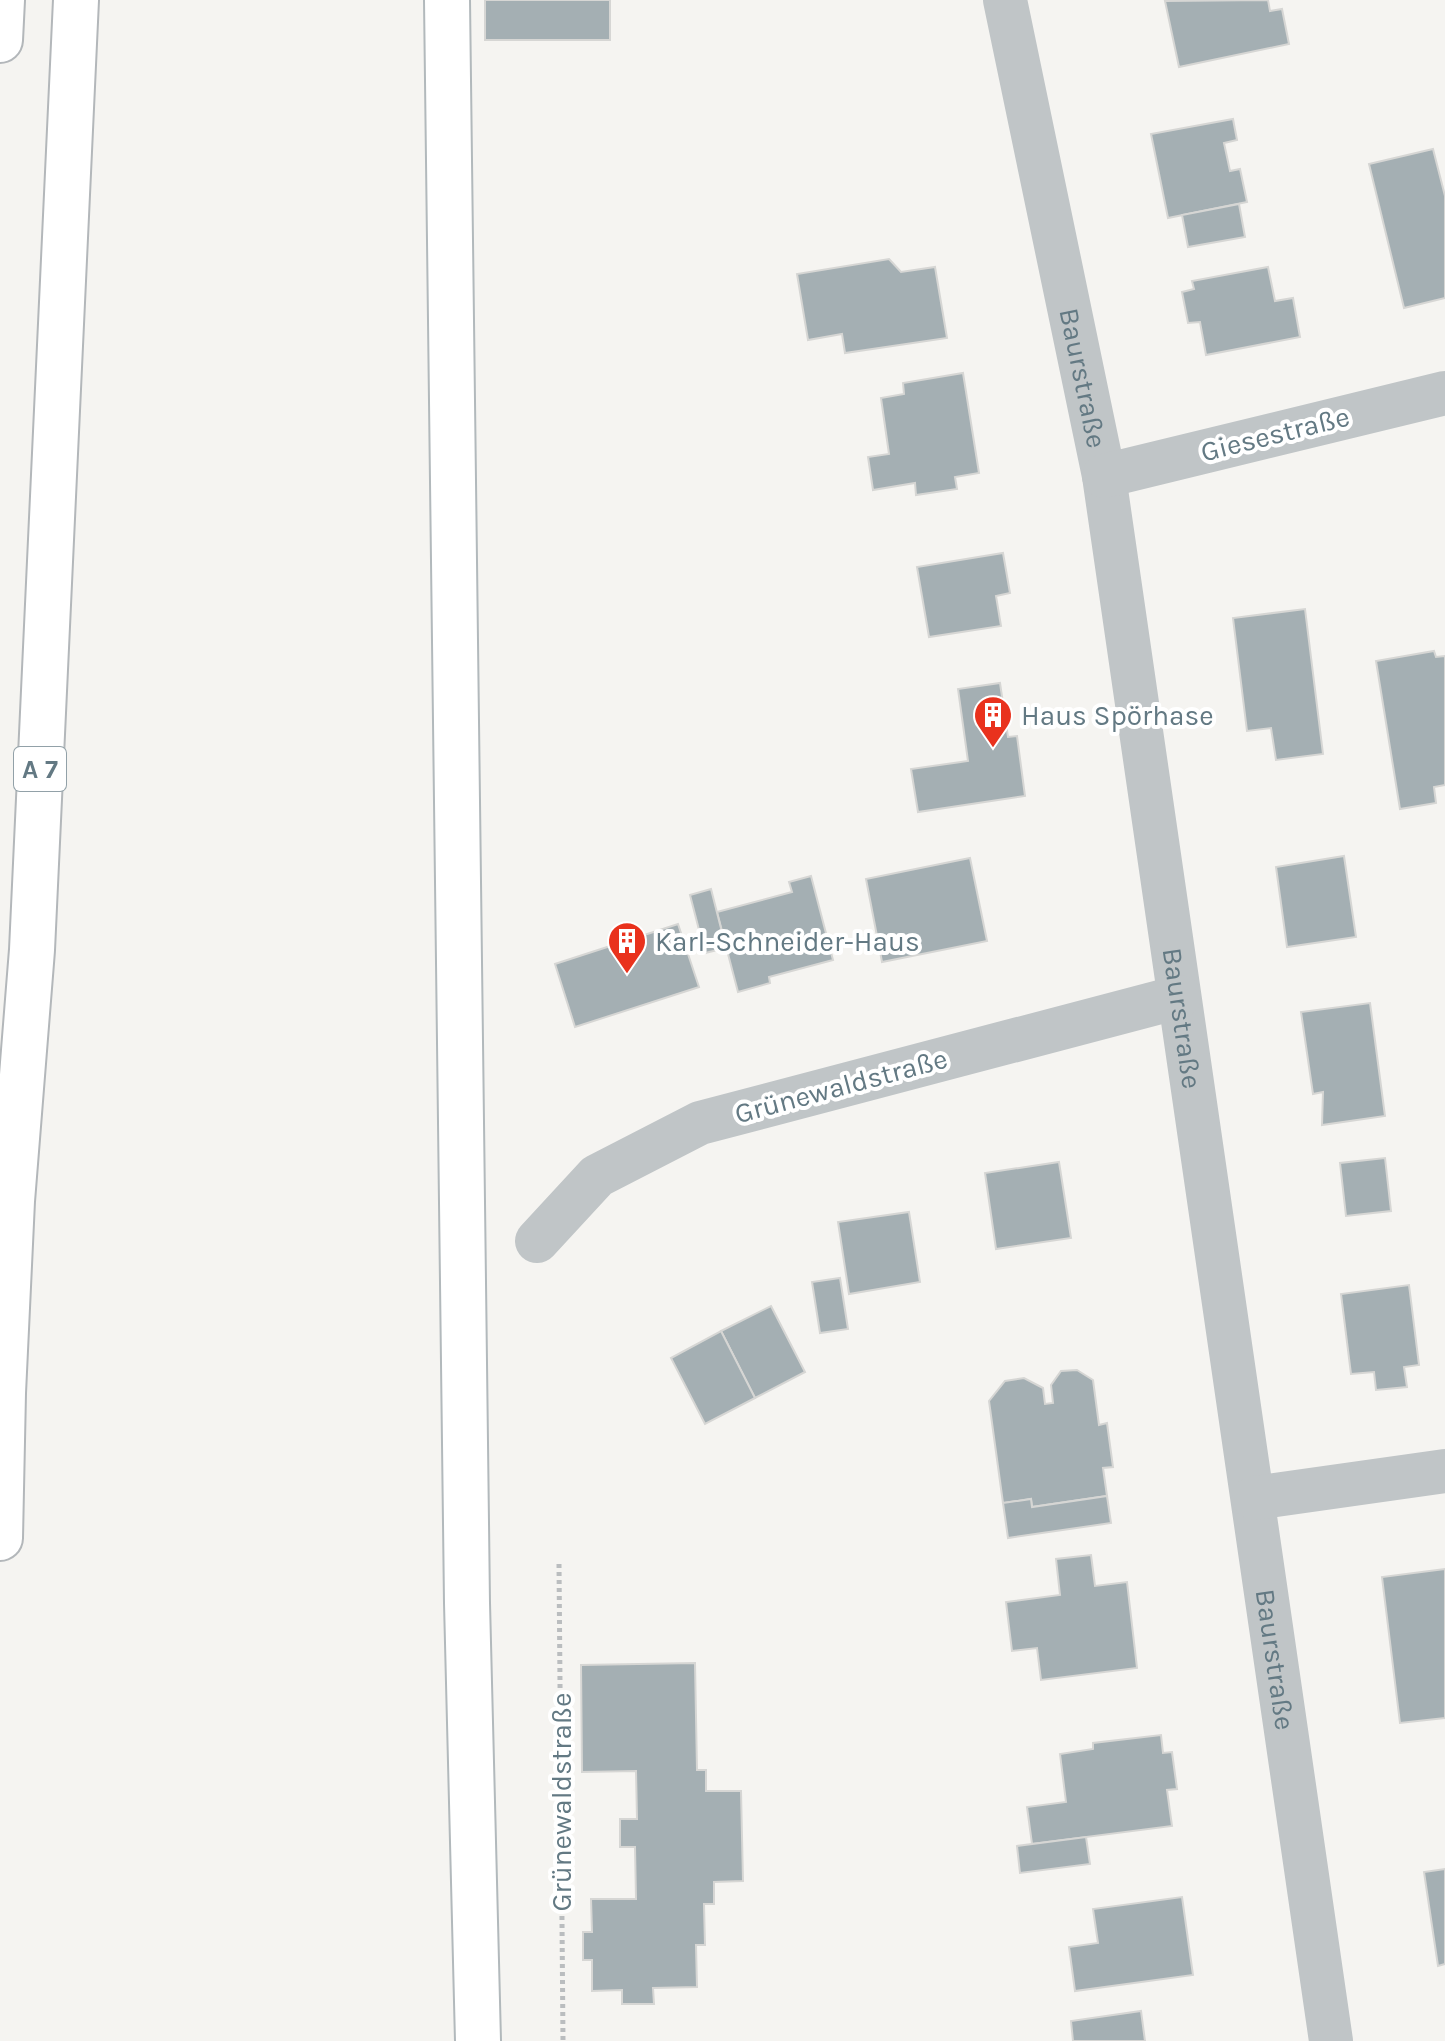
<svg xmlns="http://www.w3.org/2000/svg" width="1445" height="2041" font-family="Karla,sans-serif">
<style>
.building{fill:#a4afb3;stroke:#d6d6d4;stroke-width:2}
.lines{fill:none;stroke-linecap:round;stroke-linejoin:round}
.secondary-casing{stroke:#b2b9bc;stroke-width:48}
.highway-casing{stroke:#b3b7ba;stroke-width:48}
.path{stroke:#babdbf;stroke-width:5;stroke-dasharray:4 4;stroke-linecap:butt}
.street{stroke:#c0c5c7;stroke-width:44}
.secondary{stroke:#fff;stroke-width:44}
.highway{stroke:#fff;stroke-width:44}
.labels{text-anchor:middle;dominant-baseline:central;stroke-width:8;stroke-linejoin:round;paint-order:stroke}
.shield{fill:#fff;stroke:#92a1a8;stroke-width:2}
.shield-label{font-size:26px;font-weight:bold;fill:#637983}
.street-label{font-size:28px;fill:#637983;stroke:#fff}
.poi-label{font-size:28px;fill:#637983;stroke:#fff;text-anchor:start}
</style>
<rect width="100%" height="100%" fill="#f5f4f1"/>
<g class="building">
<rect x="485" y="0" width="125" height="40"/>
<polygon points="1268,0 1270,11 1282,9 1289,44 1179,67 1165,1"/>
<polygon points="1233,119 1237,140 1224,143 1230,171 1240,169 1247,202 1168,218 1151,134"/>
<polygon points="1433,149 1445,196 1445,298 1404,308 1369,164"/>
<polygon points="1239,204 1245,237 1188,247 1182,215"/>
<polygon points="889,259 901,272 935,267 947,338 845,353 842,334 808,340 797,274"/>
<polygon points="1268,267 1275,301 1293,298 1300,337 1206,355 1200,322 1188,323 1182,292 1194,289 1192,281"/>
<polygon points="963,373 979,473 955,477 957,489 916,495 915,483 873,490 868,457 889,454 881,398 904,394 903,383"/>
<polygon points="1003,553 1010,593 996,596 1001,626 929,637 917,567"/>
<polygon points="1305,609 1323,754 1276,760 1271,728 1247,731 1233,618"/>
<polygon points="1434,651 1436,657 1445,656 1445,785 1434,787 1436,803 1400,809 1376,661"/>
<polygon points="1000,683 1008,737 1017,736 1025,796 918,812 911,769 968,761 958,689"/>
<polygon points="1344,856 1356,937 1287,947 1276,867"/>
<polygon points="970,858 987,941 882,962 866,879"/>
<polygon points="811,876 833,960 769,977 770,983 738,992 717,912 792,892 789,882"/>
<polygon points="711,889 726,948 705,953 690,895"/>
<polygon points="678,924 699,987 575,1027 555,964"/>
<polygon points="1370,1003 1385,1116 1322,1125 1323,1092 1313,1094 1301,1012"/>
<polygon points="1385,1158 1391,1211 1346,1216 1340,1163"/>
<polygon points="1059,1162 1071,1238 996,1249 985,1173"/>
<polygon points="909,1212 920,1282 849,1294 838,1222"/>
<polygon points="840,1278 848,1329 820,1333 812,1282"/>
<polygon points="1409,1285 1419,1365 1404,1367 1407,1387 1376,1390 1374,1372 1351,1374 1341,1294"/>
<polygon points="771,1306 805,1372 755,1398 721,1331"/>
<polygon points="721,1331 755,1398 705,1424 671,1358"/>
<polygon points="1077,1370 1093,1380 1099,1425 1107,1423 1113,1467 1103,1468 1107,1496 1032,1507 1031,1499 1003,1503 989,1401 1005,1381 1024,1378 1043,1388 1045,1404 1053,1403 1051,1385 1061,1371"/>
<polygon points="1107,1496 1111,1523 1008,1538 1003,1503 1031,1499 1032,1507"/>
<polygon points="1091,1555 1095,1586 1127,1582 1137,1668 1041,1680 1037,1648 1012,1651 1006,1602 1060,1595 1056,1559"/>
<polygon points="1445,1569 1445,1718 1400,1723 1382,1577"/>
<polygon points="695,1663 697,1770 706,1770 706,1791 741,1791 743,1881 714,1882 714,1904 704,1904 705,1945 696,1945 697,1987 653,1988 654,2004 622,2004 622,1990 592,1991 592,1960 583,1960 583,1932 592,1932 591,1899 636,1899 635,1847 620,1847 620,1819 637,1819 636,1771 582,1772 581,1665"/>
<polygon points="1161,1735 1163,1753 1172,1752 1177,1789 1167,1790 1172,1826 1032,1844 1027,1807 1066,1802 1060,1754 1093,1749 1093,1743"/>
<polygon points="1086,1837 1090,1864 1020,1873 1017,1846"/>
<polygon points="1445,1869 1445,1964 1438,1966 1424,1872"/>
<polygon points="1182,1897 1193,1975 1075,1991 1069,1947 1098,1943 1093,1909"/>
<polygon points="1141,2011 1145,2041 1073,2041 1071,2021"/>
</g>
<g class="lines">
<defs>
<polyline id="secondary" points="447,0 467,1603 478,2041"/>
<g id="highway">
<polyline points="0,40 2,0"/>
<polyline points="0,1538 3,1393 12,1201 32,950 76,0"/>
</g>
</defs>
<use href="#secondary" class="secondary-casing"/>
<use href="#highway" class="highway-casing"/>
<polyline class="path" points="559,1564 563,2041"/>
<g class="street">
<path id="s1" d="M1005,0L1104,476L1331,2041"/>
<polyline points="1104,476 1445,393"/>
<polyline points="537,1241 597,1176 700,1123 1179,997"/>
<polyline points="1254,1498 1445,1471"/>
</g>
<use href="#secondary" class="secondary"/>
<use href="#highway" class="highway"/>
</g>
<defs>
<symbol id="building-pin" viewBox="-11 -11 22 30"><path d="M0 17L-7.5 6A9.5 9.5 0 1 1 7.5 6Z" fill="#e9321d" stroke="#fff"/><path d="M-4-6H4V6H1V3H-1V6H-4ZM-2.5-4.3h1.7v1.8h-1.7ZM.8-4.3h1.7v1.8H.8ZM-2.5-1h1.7V.8h-1.7ZM.8-1h1.7V.8H.8Z" fill="#fff"/></symbol>
</defs>
<g fill-rule="evenodd">
<use href="#building-pin" x="971" y="693" width="44" height="60"/>
<use href="#building-pin" x="605" y="919" width="44" height="60"/>
</g>
<g class="labels">
<rect class="shield" x="14" y="747" width="52" height="44" rx="6"/>
<g class="shield-label">
<text x="40" y="769">A 7</text>
</g>
<g class="street-label">
<text stroke="none"><textPath href="#s1" startOffset="386">Baurstraße</textPath></text>
<text transform="translate(1275 434) rotate(-14)">Giesestraße</text>
<text stroke="none"><textPath href="#s1" startOffset="1034">Baurstraße</textPath></text>
<text transform="translate(841 1086) rotate(-15)">Grünewaldstraße</text>
<text stroke="none"><textPath href="#s1" startOffset="1682">Baurstraße</textPath></text>
<text transform="translate(561 1802) rotate(-90)">Grünewaldstraße</text>
</g>
<g class="poi-label">
<text x="1021" y="715">Haus Spörhase</text>
<text x="655" y="941">Karl-Schneider-Haus</text>
</g>
</g>
</svg>
